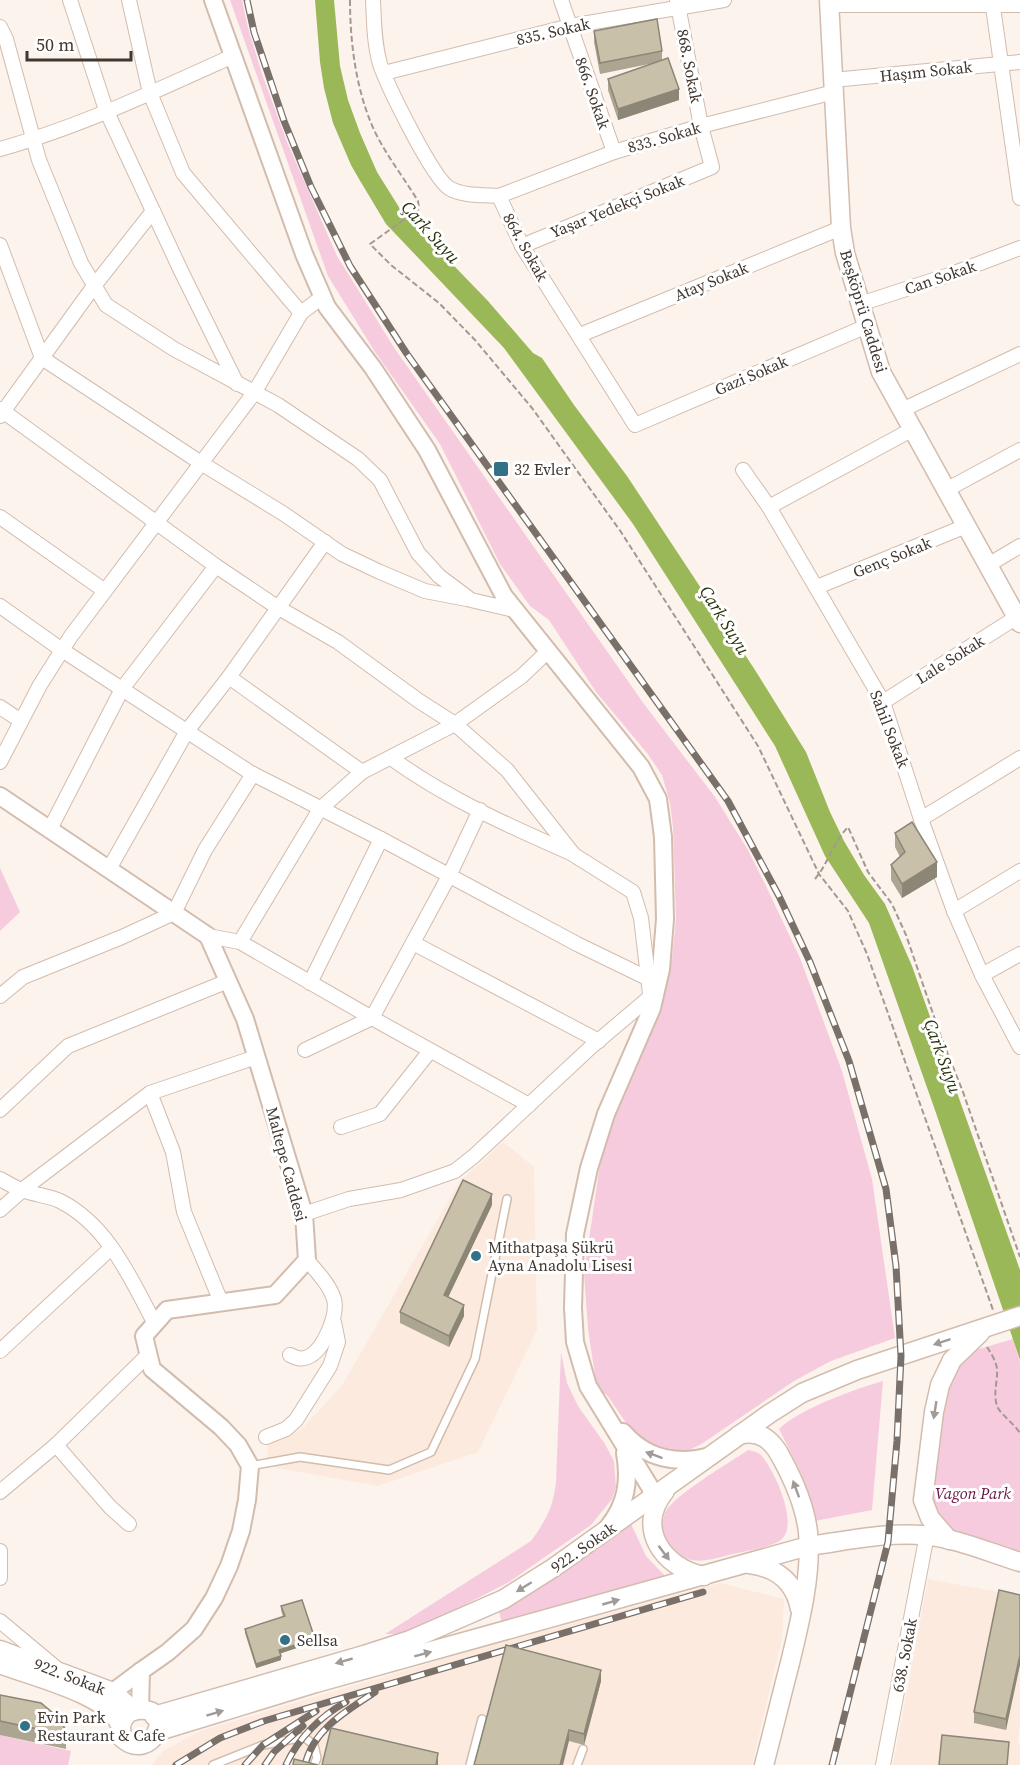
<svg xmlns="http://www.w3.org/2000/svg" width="1020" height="1765" font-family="'Source Serif 4',serif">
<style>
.built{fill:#fceade}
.green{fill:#f7cbde}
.water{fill:#9bb859}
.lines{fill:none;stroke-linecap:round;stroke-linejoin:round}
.service-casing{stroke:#d2bcad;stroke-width:10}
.minor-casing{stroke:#d2bcad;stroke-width:16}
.tertiary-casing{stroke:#d2bcad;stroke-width:20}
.secondary-casing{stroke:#d2bcad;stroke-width:21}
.path{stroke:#a29993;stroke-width:2;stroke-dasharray:6 3;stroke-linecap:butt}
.service{stroke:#fff;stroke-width:7}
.minor{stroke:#fff;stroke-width:14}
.tertiary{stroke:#fff;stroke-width:16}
.secondary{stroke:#fff;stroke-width:18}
.rail-casing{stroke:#79706a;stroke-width:7}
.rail{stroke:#fff;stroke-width:4.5;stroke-dasharray:14;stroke-linecap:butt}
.wall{fill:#aca591}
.shaded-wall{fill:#8c8676}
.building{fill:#c8c0a9;stroke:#8c8676;stroke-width:1.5}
.oneway{fill:#a09b98}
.poi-dot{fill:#327186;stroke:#fff;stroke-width:2}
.labels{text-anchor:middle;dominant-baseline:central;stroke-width:6;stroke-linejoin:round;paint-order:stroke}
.street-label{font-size:16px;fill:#403731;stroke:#fff}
.poi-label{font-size:16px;fill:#403731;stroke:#fff;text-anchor:start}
.park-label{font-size:16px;font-style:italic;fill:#661242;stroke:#fff}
.water-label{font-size:18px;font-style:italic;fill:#2b360e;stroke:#fff}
</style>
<rect width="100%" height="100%" fill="#fcf3ed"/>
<g class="built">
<polygon points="503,1142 534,1167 537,1330 478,1452 378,1486 266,1466 268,1443 301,1430 343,1384 459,1182"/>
<polygon points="928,1579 1020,1596 1020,1726 1017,1743 1020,1744 1020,1765 893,1765"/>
<polygon points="720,1583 784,1599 782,1638 752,1765 152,1765 163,1751 200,1731 481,1648"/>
</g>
<g class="green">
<polygon points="230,0 242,0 248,28 262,74 287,142 337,256 395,349 644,704 715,797 748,850 766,886 800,958 842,1071 872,1179 895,1338 831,1361 794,1381 703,1443 686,1452 663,1451 635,1436 607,1395 597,1389 588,1329 584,1274 600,1164 610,1122 672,959 676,918 673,827 670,803 662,775 647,753 596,692 549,620 530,606 500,564 440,444 375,352 328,276"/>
<polygon points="0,868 20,912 0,931"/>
<polygon points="1013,1339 1020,1362 1020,1557 931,1530 924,1493 955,1356"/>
<path d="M561,1352L567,1383L578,1406L605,1444L614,1461L616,1487L612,1499L591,1525L509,1582L445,1615L402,1634H385L531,1541C546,1520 553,1508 556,1482Z"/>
<path d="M883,1381L872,1510L815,1521L801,1473L779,1429C799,1409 855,1389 883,1381Z"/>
<path d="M748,1450C753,1451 758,1452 761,1455C774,1469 799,1523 782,1539C772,1548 739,1552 725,1556C706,1561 690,1565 674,1551C664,1542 660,1526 665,1513C672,1496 731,1462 748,1450Z"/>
<polygon points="631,1524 646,1556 666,1577 502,1623 499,1612 549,1582"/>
<polygon points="0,1735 71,1751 68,1765 0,1765"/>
</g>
<polygon class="water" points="315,0 334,0 340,66 348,100 360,133 377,172 402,212 488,301 533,353 542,358 574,405 627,476 755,670 806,752 830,812 844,841 864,875 885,904 912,966 1020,1270 1020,1360 936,1113 869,923 825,856 775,746 633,524 504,348 386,224 359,179 351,165 333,123 324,88 320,62"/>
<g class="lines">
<defs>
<g id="service">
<polyline points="250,1466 300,1457 389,1470 431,1452 475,1359 507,1199"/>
<polyline points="213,1765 263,1745 304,1737 314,1745 317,1758 314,1765"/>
<polyline points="470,1765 482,1719"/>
<polyline points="577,1765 583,1749"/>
</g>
<g id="minor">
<polyline points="70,0 106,110 181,271 237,384"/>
<polyline points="129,0 150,93 183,173 301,313"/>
<path d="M373,0C374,21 374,43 380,64C387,85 432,177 449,188C461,196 484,195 499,196L522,246L635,425L867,326"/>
<polyline points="561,0 614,152"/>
<polyline points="992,0 1020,198"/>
<polyline points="830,5 1020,5"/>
<polyline points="0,27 6,39 39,160 81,263 106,305 174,349 278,405 358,459 380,480 418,553 439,576 471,600 514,610"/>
<polyline points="384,73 570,26 724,0"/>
<polyline points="833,80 1020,62"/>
<path d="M0,149C79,127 158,90 233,56"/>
<polyline points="499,196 614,152 701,126 834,92"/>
<polyline points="0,245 42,358 201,463 284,514 342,554 380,572 425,591 467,599"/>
<polyline points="522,246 712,167 701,126 677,0"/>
<polyline points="860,304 949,275 1020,248"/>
<polyline points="580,335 841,228"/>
<polyline points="0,409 216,566 277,607 338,642 419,701 455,724 507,770 574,855 633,892 641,918 651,1002"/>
<polyline points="902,410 1020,354"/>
<polyline points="0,416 94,286 153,211"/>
<polyline points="913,429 769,507 883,702 921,819 954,911 982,975 1020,1047"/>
<polyline points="743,470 769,507"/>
<polyline points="946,490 1020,450"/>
<polyline points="0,517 105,591"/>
<polyline points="988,565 1020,546"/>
<polyline points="817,587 966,526"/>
<polyline points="0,606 62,650 251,773 381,839 577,944 647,978"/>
<polyline points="229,677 362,772"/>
<polyline points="883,702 1017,617"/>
<polyline points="0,707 21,721"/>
<path d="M391,758C446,798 511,827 573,854"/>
<polyline points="0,762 40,685 71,636 254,393 301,313 322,297"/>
<polyline points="921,819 1020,758"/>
<polyline points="50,829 122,689 216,566"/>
<polyline points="109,869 187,731 229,677 325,542"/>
<polyline points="954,911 1020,871"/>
<polyline points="208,936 240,942 372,1018 529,1105"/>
<polyline points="240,942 320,809 362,772 455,724 522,676 547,652"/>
<polyline points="413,943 599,1041"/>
<polyline points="982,975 1020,954"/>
<polyline points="310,983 381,839"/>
<polyline points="0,996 23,977 122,937 174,913 205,850 253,774"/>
<polyline points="305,1050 372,1018 449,876 480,810"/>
<polyline points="150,1093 173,1152 184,1212 221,1302"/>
<polyline points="0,1110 68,1046 228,981"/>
<polyline points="341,1127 380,1114 430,1051"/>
<path d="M0,1179C8,1183 16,1189 25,1191C36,1195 50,1196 60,1201C108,1225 131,1279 155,1324"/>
<polyline points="0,1210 26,1187 150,1093 256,1057"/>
<polyline points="304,1214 349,1199 401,1190 455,1171 474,1156 591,1047 650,997"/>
<polyline points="0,1351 111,1248"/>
<path d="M290,1355C296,1358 301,1360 308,1357C324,1350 338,1315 334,1299C329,1284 317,1272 307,1260"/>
<polyline points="266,1437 286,1429 296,1420 330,1366 338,1342 334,1322"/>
<polyline points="56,1445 110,1507 129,1524"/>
<polyline points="0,1492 56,1445 149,1354"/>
<polyline points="0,1551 0,1578"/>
<polyline points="0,1621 55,1667"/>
<polyline points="883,1765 925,1545"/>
</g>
<g id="tertiary">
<polyline points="213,0 304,254 327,307 373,368 427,450 504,596 641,767 658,799 663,837 665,919 661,969 652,1008 606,1114 589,1168 575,1234 573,1308 575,1342 588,1386 650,1487 655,1501 655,1508"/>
<polyline points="0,796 208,936 245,1019 304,1214 307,1260 275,1295 167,1310 144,1336 152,1369 221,1427 238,1445 250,1466 247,1500 241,1531 229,1566 214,1598 194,1629 168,1652 141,1671 140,1710"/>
<path d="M623,1432C646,1459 677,1465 711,1456"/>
<path d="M608,1527C626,1505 630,1482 625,1453"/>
<polyline points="113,1692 141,1671"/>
</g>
<g id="secondary">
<polyline points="829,0 841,228 845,253 881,372 1020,623"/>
<path d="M739,1435C760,1429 773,1441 782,1459C794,1481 805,1507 808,1532C812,1575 800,1621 790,1663C781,1697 773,1731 764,1765"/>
<path d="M665,1491C635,1528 663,1568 704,1576"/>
<polyline points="949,1540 930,1518 923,1500 934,1412 940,1385 952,1360 980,1333"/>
<path d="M749,1564C776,1567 795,1582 800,1609"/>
<polyline points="0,1650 113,1692 134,1711"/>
<path d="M0,1664C30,1676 108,1694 120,1725C122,1728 121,1734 122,1738C152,1765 179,1705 137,1710C128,1711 124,1717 121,1725"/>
<polyline points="154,1716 364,1655 410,1640 504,1599 553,1568 769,1414 802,1393 857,1370 1020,1316"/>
<path d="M159,1731L316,1683L808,1546C846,1541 884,1532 923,1535C956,1538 988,1552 1020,1562"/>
</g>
</defs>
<use href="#service" class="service-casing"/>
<use href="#minor" class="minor-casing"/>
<use href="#tertiary" class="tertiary-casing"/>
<use href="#secondary" class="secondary-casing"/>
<g class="path">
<path d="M350,0C350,43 356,90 374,130C386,155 404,178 418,201L419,209L370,244L391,265L439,303L475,340L532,408L621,532L758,746L819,874L848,911L867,954L993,1310"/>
<path d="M815,879C829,862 832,844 848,827L868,872L892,904L906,935L941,1037L963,1092L1020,1257"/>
<path d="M987,1347C991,1353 996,1361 997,1369C998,1382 992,1395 998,1408C1001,1414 1014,1424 1020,1433"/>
</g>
<use href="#service" class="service"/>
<use href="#minor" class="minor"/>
<use href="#tertiary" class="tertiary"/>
<use href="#secondary" class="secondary"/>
<defs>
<g id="rail">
<polyline points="247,0 254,32 284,121 311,187 350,266 407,354 728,801 779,896 810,962 849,1061 886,1189 896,1266 901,1356 897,1441 888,1542 832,1765"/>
<polyline points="176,1765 220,1738 264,1721 703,1592"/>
<polyline points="245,1765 263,1745 316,1711"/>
<polyline points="265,1765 274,1752 303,1726"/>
<path d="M286,1765C298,1738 321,1716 346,1702"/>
<path d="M305,1765C313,1729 347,1711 375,1692"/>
</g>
</defs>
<use href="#rail" class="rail-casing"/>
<use href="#rail" class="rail"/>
</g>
<g class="wall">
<polygon points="594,31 662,51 662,61 679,100 618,120 608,90 608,79 654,63 600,74 594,42"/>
<polygon points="895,833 937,877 902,898 891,880 891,865 900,857 895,847"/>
<polygon points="492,1205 448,1297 464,1316 449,1347 400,1323 400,1312"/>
<polygon points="1020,1595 1006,1730 974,1723 974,1712"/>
<polygon points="281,1606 315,1642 280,1653 281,1660 256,1668 245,1633 245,1629 283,1617 281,1610"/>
<polygon points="601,1681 584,1745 569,1741 474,1765"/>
<polygon points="0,1695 66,1731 66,1749 0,1735"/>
</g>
<g class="shaded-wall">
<polygon points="679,89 679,100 618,120 618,109"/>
<polygon points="937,862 937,877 902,898 902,884"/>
<polygon points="492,1194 492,1205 444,1306 444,1295"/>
<polygon points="464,1305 464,1316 449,1347 449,1336"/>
<polygon points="315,1639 315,1642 279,1654 279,1650"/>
<polygon points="1020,1655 1020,1665 1006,1730 1006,1719"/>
<polygon points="281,1656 281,1660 256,1668 256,1664"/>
<polygon points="601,1670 601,1681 584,1745 584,1734"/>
<polygon points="569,1730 569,1741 563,1765 560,1765"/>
<polygon points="438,1753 438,1765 436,1765"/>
</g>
<g class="building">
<polygon points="657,19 662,51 600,63 594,31"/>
<polygon points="668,58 679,89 618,109 608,79"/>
<polygon points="912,822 937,862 902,884 891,865 905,852 895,833"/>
<polygon points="463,1180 492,1194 444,1295 464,1305 449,1336 400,1312"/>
<polygon points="999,1590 1020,1595 1020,1655 1006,1719 974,1712"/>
<polygon points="302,1600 315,1639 279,1650 281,1656 256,1664 245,1629 285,1616 281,1606"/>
<polygon points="506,1645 601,1670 584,1734 569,1730 560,1765 474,1765"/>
<polygon points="0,1695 41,1703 60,1719 66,1731 66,1735 0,1721"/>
<polygon points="331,1728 438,1753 436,1765 322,1765"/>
<polygon points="942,1735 1009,1742 1007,1765 939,1765"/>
<polygon points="294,1759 318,1765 293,1765"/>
</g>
<defs><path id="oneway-solid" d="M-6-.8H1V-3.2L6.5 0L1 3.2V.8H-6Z" transform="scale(1.5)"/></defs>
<g class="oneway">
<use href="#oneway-solid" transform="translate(942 1342) rotate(162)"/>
<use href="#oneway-solid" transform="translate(935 1410) rotate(99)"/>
<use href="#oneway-solid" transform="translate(654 1455) rotate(-160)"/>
<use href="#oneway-solid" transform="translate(796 1489) rotate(-110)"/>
<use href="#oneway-solid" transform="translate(664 1553) rotate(53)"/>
<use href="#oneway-solid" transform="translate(524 1587) rotate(148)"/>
<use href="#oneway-solid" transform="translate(611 1602) rotate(-16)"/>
<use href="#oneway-solid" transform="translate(423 1654) rotate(-15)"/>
<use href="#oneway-solid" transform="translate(344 1661) rotate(164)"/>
<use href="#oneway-solid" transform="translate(215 1713) rotate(-17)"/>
</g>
<g class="poi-dot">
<rect x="493" y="461" width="16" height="16" rx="3"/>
<circle cx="476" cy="1256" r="6"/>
<circle cx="285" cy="1640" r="6"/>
<circle cx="25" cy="1726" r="6"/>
</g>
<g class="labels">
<g class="street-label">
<text transform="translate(553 31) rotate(-13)">835. Sokak</text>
<text transform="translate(690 66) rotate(79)">868. Sokak</text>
<text transform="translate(926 71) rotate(-6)">Haşım Sokak</text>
<text transform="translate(593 93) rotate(71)">866. Sokak</text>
<text transform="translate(664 137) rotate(-16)">833. Sokak</text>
<text transform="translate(617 206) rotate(-22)">Yaşar Yedekçi Sokak</text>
<text transform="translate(526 247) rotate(61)">864. Sokak</text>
<text transform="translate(940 277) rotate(-19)">Can Sokak</text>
<text transform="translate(711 281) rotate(-22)">Atay Sokak</text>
<text transform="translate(864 311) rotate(73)">Beşköprü Caddesi</text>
<text transform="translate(751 375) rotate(-23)">Gazi Sokak</text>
<text transform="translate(892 557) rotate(-22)">Genç Sokak</text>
<text transform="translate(950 659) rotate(-32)">Lale Sokak</text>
<text transform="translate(890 729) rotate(69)">Sahil Sokak</text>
<text transform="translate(287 1164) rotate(75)">Maltepe Caddesi</text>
<text transform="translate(583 1547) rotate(-35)">922. Sokak</text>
<text transform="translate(904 1655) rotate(-79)">638. Sokak</text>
<text transform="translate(70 1676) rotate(21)">922. Sokak</text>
</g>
<g class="poi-label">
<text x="514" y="469">32 Evler</text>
<text x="488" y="1247">Mithatpaşa Şükrü<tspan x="488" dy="18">Ayna Anadolu Lisesi</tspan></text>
<text x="297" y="1640">Sellsa</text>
<text x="37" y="1717">Evin Park<tspan x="37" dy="18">Restaurant &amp; Cafe</tspan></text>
</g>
<g class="park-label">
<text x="973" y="1493">Vagon Park</text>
</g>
<g class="water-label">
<text transform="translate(431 232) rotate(48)">Çark Suyu</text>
<text transform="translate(725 620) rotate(58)">Çark Suyu</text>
<text transform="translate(943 1056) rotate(70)">Çark Suyu</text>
</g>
</g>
<path d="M27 51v9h104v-9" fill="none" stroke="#403731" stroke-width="3"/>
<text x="36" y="51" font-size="18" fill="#403731" stroke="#ffffff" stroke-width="4.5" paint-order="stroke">50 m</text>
</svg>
